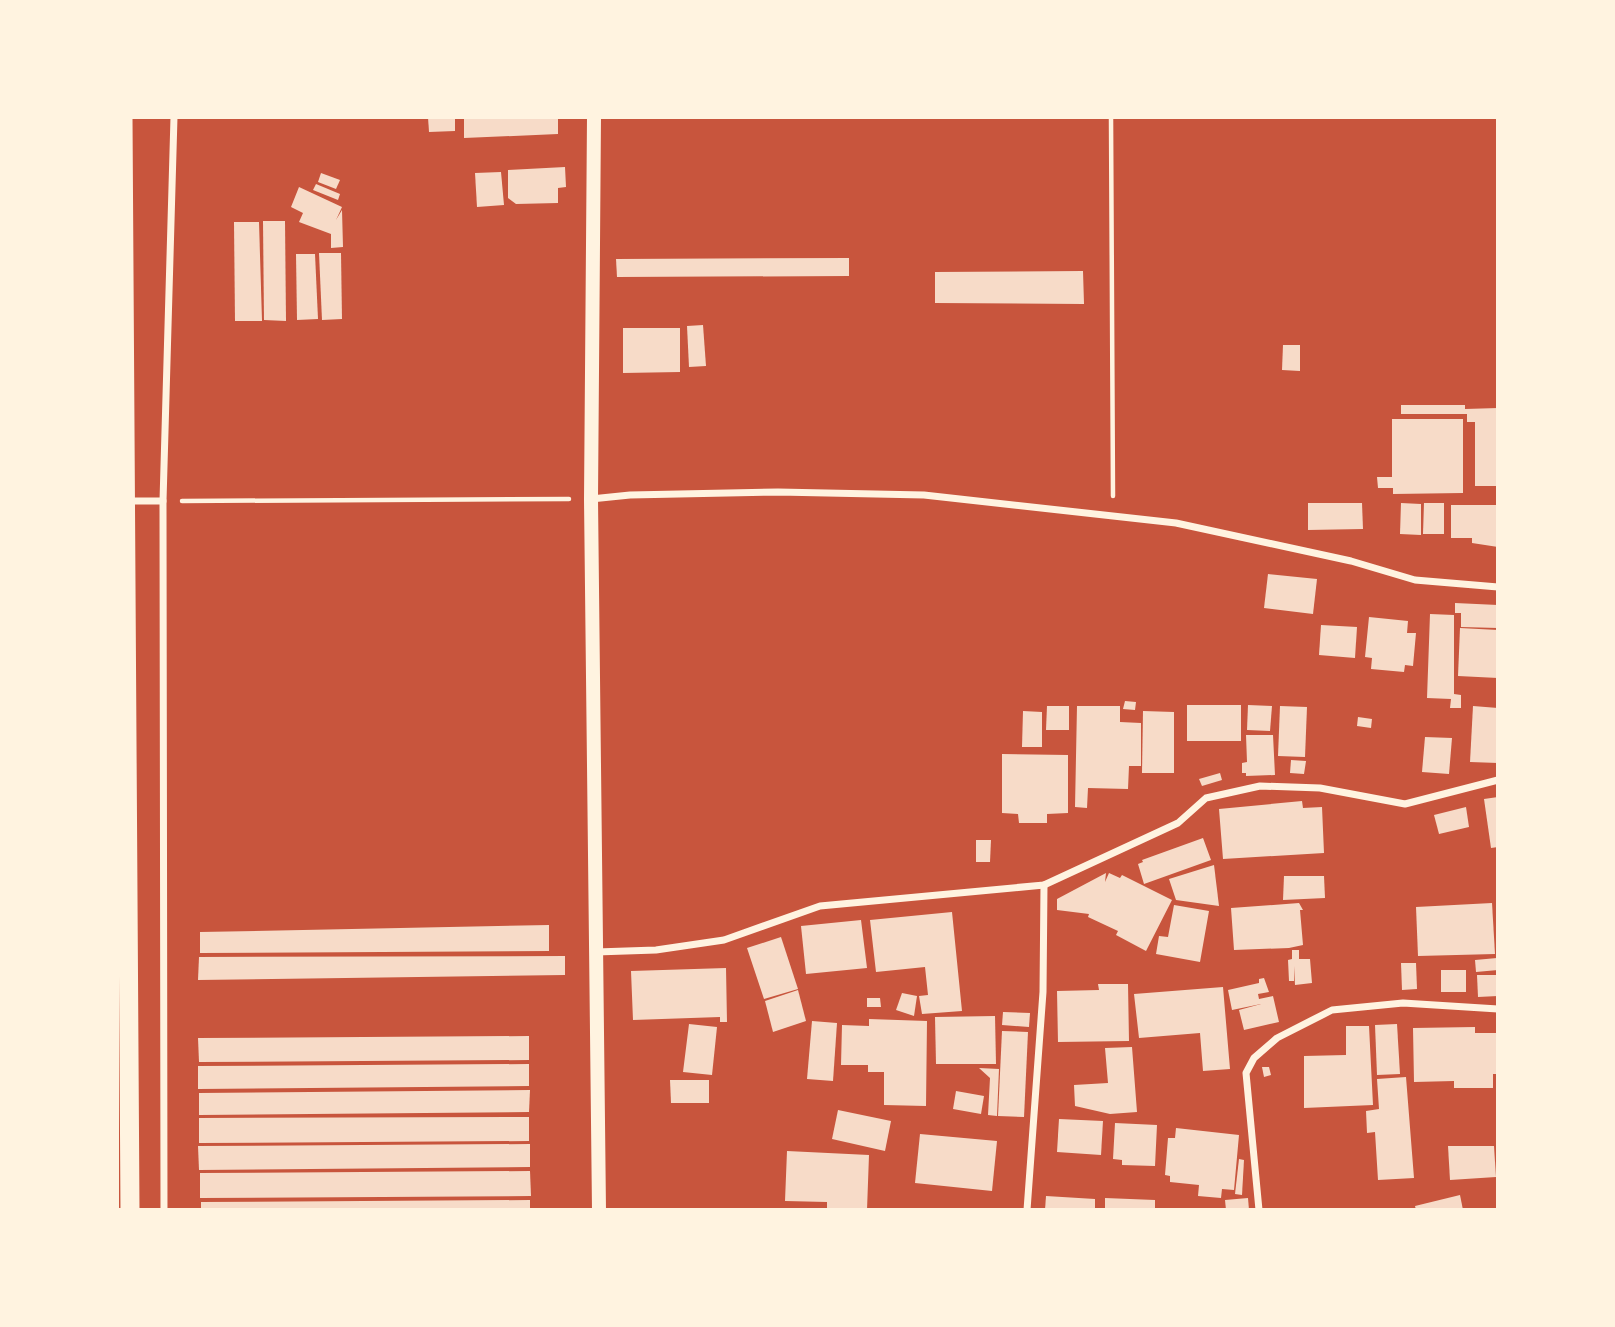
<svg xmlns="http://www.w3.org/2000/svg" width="1615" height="1327" font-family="Poppins,sans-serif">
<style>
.building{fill:#f7dbc8}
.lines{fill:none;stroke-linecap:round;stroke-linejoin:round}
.path{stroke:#fff3e0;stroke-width:4.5}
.minor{stroke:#fff3e0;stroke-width:7}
.secondary{stroke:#fff3e0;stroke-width:14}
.trunk{stroke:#fff3e0;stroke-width:19}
</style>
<rect width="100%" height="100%" fill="#c8553d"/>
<g class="building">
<polygon points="428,117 455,117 455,131 429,132"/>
<polygon points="464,117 558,117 558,134 464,138"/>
<polygon points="565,167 566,187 558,188 558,203 516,204 508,198 508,170"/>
<polygon points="501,172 504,205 477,207 475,173"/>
<polygon points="321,173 340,180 336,189 318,182"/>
<polygon points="316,184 340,194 338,200 313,190"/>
<polygon points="299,187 342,207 336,220 342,210 343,247 331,248 331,234 299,222 303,213 291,207"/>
<polygon points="263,221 285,221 286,321 264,320"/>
<polygon points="234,222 259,222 262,321 235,321"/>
<polygon points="319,253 341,253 342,319 322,320"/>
<polygon points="296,254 315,254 318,319 297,320"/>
<polygon points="849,258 849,276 617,277 616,259"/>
<polygon points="1083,271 1084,304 935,303 935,272"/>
<polygon points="703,325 706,366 689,367 687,326"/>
<polygon points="623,328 680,328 680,372 623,373"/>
<polygon points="1283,345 1300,345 1300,371 1282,370"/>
<polygon points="1401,405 1465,405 1465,409 1498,408 1498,486 1475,486 1475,422 1467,422 1467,414 1401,414"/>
<polygon points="1392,419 1463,419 1463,493 1393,494 1393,488 1378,488 1377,477 1392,477"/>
<polygon points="1308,503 1362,503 1363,529 1308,530"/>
<polygon points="1401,503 1421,504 1421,535 1400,534"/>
<polygon points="1424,503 1444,503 1444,534 1423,534"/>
<polygon points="1451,505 1498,505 1498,547 1472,543 1472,538 1451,538"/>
<polygon points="1268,574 1317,579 1313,614 1264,608"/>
<polygon points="1455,603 1498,605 1498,628 1461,627 1461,613 1455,613"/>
<polygon points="1430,614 1454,615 1454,694 1461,695 1461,708 1450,708 1451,699 1427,698"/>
<polygon points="1369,617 1408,621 1407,633 1416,633 1413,666 1405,665 1404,672 1371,669 1372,658 1365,657"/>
<polygon points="1321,625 1357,627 1355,658 1319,655"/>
<polygon points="1460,628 1498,630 1498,678 1458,676"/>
<polygon points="1125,701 1136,702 1135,710 1123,709"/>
<rect x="1187" y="705" width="54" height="36"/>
<polygon points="1248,705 1272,706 1270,731 1247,730"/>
<polygon points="1047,706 1069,706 1069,730 1046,730"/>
<polygon points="1077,706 1120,706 1120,722 1141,723 1141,766 1129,766 1128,789 1088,788 1087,808 1075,807"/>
<polygon points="1280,706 1307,707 1305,757 1278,756"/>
<polygon points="1473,706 1498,708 1498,763 1470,762"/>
<polygon points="1023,711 1042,712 1042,747 1022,747"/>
<polygon points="1143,711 1174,712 1174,773 1142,773"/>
<polygon points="1358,717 1372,719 1371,728 1357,726"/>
<polygon points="1246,735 1273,735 1275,775 1246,776 1246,773 1242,773 1242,763 1247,762"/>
<polygon points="1425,737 1452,738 1449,774 1422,772"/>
<polygon points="1002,754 1068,755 1068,813 1047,814 1047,823 1019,823 1018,814 1002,813"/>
<polygon points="1291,760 1306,761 1304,774 1290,773"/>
<polygon points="1220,773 1222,780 1202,786 1199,779"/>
<polygon points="1498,797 1498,847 1491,848 1484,799"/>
<polygon points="1302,801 1303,808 1322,807 1324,853 1223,859 1219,809"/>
<polygon points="1466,807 1469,827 1439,834 1434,815"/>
<polygon points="1203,838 1211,860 1144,884 1138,864 1143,862 1142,860"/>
<polygon points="976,840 991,840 990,862 976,862"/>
<polygon points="1214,865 1219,906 1176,900 1169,879"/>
<polygon points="1106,873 1105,882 1109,873 1120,878 1122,875 1172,900 1146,951 1116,935 1118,931 1088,917 1089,914 1057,910 1057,899"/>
<polygon points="1284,876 1324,876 1325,898 1283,900"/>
<polygon points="1299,903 1303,910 1300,910 1303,945 1289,948 1234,950 1231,908"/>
<polygon points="1492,903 1495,954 1418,956 1416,907"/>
<polygon points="1174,905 1209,911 1200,962 1156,954 1159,936 1168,937"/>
<polygon points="952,912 962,1011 922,1014 919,996 928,995 925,967 876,972 870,920"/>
<polygon points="861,920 867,968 806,974 801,926"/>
<polygon points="549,925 549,951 200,953 200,932"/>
<polygon points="781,937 798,989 764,999 747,948"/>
<polygon points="1292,950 1299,950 1299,959 1310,959 1312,983 1295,985 1294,966 1294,981 1289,981 1288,960 1292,959"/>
<polygon points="565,956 565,975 198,980 199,957"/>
<polygon points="1497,958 1498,970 1476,972 1475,960"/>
<polygon points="1401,963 1416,963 1417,989 1402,990"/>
<polygon points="726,968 727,1022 720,1022 720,1017 633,1020 631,971"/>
<rect x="1441" y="970" width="25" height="22"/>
<polygon points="1477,975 1498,975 1498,996 1478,997"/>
<polygon points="1264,978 1269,992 1258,994 1259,999 1273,996 1279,1022 1244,1030 1239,1010 1261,1004 1232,1010 1228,990 1259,983 1259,979"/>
<polygon points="1098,984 1128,984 1129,1041 1058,1042 1057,991 1099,990"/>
<polygon points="1223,987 1230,1069 1203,1071 1200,1033 1139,1038 1134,994"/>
<polygon points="798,990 806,1021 773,1032 765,1001"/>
<polygon points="902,993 917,996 914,1016 896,1010"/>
<polygon points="867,998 880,998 881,1007 867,1007"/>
<polygon points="1003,1012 1030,1013 1029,1027 1002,1025"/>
<polygon points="995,1016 996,1064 936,1064 935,1017"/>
<polygon points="869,1019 927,1021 926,1106 884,1105 884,1072 868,1072 868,1065 841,1065 842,1025 869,1026"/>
<polygon points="812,1021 837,1023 833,1081 807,1079"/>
<polygon points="689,1024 717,1027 712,1075 683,1072"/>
<polygon points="1397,1024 1400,1074 1377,1075 1375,1025"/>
<polygon points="1346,1026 1369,1026 1373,1105 1304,1108 1304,1056 1346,1055"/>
<polygon points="1475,1027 1475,1033 1498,1033 1498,1074 1493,1074 1493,1088 1454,1088 1454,1081 1414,1082 1413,1028"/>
<polygon points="1002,1031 1028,1032 1024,1117 998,1116"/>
<polygon points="529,1036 529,1060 199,1062 198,1038"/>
<polygon points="1132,1047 1137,1112 1110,1114 1075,1106 1074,1085 1108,1083 1105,1048"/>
<polygon points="529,1064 529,1086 198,1089 198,1066"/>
<polygon points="1262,1067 1269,1067 1271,1075 1264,1077"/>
<polygon points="979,1068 999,1069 997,1116 988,1115 990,1078"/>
<polygon points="1406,1077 1414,1178 1378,1180 1375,1132 1367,1133 1366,1111 1379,1109 1377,1079"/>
<polygon points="670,1080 709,1080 709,1103 671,1103"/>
<polygon points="530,1090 529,1112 199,1115 199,1093"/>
<polygon points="956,1091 984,1096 981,1114 953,1109"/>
<polygon points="838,1110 891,1121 885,1151 832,1139"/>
<polygon points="529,1117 529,1141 199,1143 199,1118"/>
<polygon points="1059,1119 1103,1121 1101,1155 1057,1152"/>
<polygon points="1115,1123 1157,1125 1155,1166 1122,1165 1122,1160 1113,1159"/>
<polygon points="1176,1128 1239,1135 1234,1190 1222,1189 1221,1198 1198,1196 1199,1185 1170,1182 1170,1176 1165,1175 1168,1138 1175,1138"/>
<polygon points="920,1134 997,1141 992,1191 915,1183"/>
<polygon points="530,1144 530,1167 199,1170 198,1146"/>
<polygon points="1448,1146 1494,1146 1496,1177 1450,1180"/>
<polygon points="787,1151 869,1155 867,1210 827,1210 827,1202 785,1201"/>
<polygon points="1239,1159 1244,1160 1242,1195 1235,1194"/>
<polygon points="530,1171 531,1196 200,1198 200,1173"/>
<polygon points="1460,1195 1463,1210 1416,1210 1415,1206"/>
<polygon points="1046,1196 1095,1199 1095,1210 1045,1210"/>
<polygon points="1105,1198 1155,1200 1155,1210 1105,1210"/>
<polygon points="1248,1198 1249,1210 1226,1210 1225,1200"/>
<polygon points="530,1200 530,1210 201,1210 201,1202"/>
</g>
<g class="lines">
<g class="path">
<polyline points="1111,117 1113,496"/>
<polyline points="182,501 569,499"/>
</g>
<g class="minor">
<polyline points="591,499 630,495 778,492 924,495 1176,523 1351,561 1415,580 1498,587"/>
<polyline points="126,501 163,501"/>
<polyline points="596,952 656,950 724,940 820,906 1044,885 1178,823 1206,798 1260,786 1320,788 1405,804 1498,780"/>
<polyline points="164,1210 163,501 174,117"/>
<polyline points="1027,1210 1043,992 1044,885"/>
<polyline points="1259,1210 1246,1073 1254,1058 1277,1038 1332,1010 1403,1003 1498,1009"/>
</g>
<polyline class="secondary" points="594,117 591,499 599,1210"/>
<polyline class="trunk" points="123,117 130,1210"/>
</g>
<rect width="1615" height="1327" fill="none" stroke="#fff3e0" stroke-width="238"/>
</svg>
